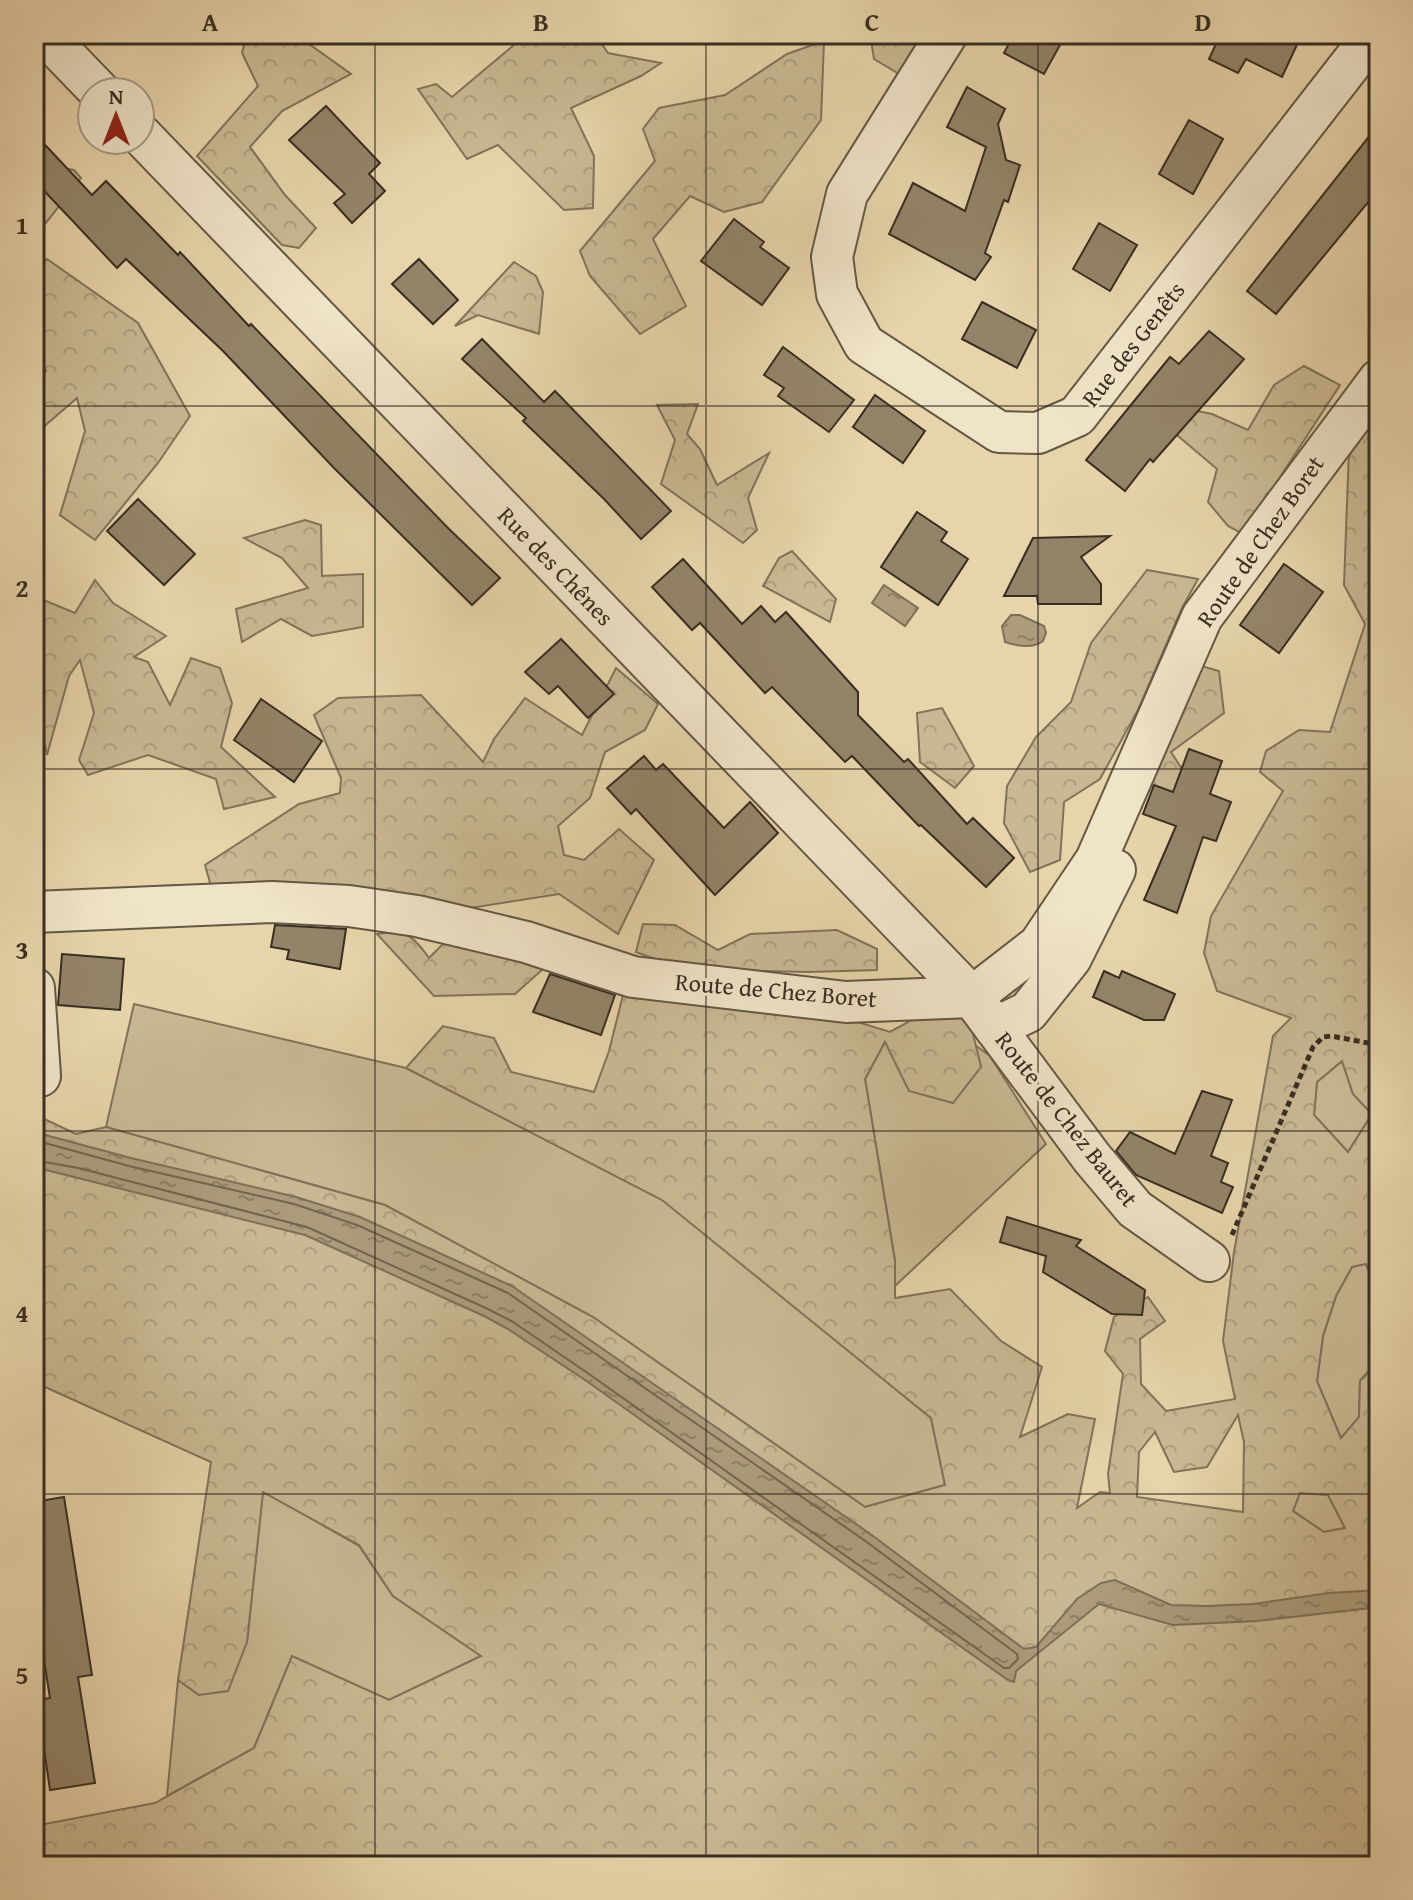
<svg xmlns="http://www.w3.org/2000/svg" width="1413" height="1900" font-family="'Gentium Book Plus',serif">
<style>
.grass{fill:#c9b893;stroke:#81735a;stroke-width:2}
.forest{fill:url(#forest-crowns);stroke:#81735a;stroke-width:2;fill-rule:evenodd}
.water{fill:url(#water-ripples);stroke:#7e7058;stroke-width:2}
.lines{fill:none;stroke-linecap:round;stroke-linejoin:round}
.shore{stroke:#72654f;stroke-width:2}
.building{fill:#938469;stroke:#392e22;stroke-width:2}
.minor-casing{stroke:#645844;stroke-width:44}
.path{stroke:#392e22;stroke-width:5;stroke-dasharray:6 4;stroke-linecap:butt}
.minor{stroke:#efe3c8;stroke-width:40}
.grid{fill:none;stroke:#392e22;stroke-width:2;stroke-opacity:0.55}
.labels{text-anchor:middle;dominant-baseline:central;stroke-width:6;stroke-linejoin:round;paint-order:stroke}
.street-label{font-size:24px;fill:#392e22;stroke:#efe3c8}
.neatline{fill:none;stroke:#392e22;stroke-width:3}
.grid-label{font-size:26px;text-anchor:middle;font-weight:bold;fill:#392e22}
</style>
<defs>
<pattern id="forest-crowns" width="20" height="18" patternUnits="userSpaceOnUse" patternTransform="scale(2)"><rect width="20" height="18" fill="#c9b893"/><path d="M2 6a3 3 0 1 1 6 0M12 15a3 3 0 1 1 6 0" fill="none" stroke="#ad9e7e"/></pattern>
<pattern id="water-ripples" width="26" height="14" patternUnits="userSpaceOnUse" patternTransform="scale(2)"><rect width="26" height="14" fill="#ac9c7c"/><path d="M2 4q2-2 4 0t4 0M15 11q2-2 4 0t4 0" fill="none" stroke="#8d8065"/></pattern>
</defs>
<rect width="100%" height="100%" fill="#e7d4aa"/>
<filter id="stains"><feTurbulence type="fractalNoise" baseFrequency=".0025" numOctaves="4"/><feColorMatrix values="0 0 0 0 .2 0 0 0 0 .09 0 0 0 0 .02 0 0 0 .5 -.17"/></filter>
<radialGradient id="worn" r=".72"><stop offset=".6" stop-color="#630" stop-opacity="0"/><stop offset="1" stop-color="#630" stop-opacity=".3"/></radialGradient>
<g class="grass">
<polygon points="134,1004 406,1068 663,1200 931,1418 945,1485 865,1507 593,1317 385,1205 106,1127"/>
<polygon points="885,1042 981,1067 975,1045 990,1056 1046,1144 895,1286 895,1261 865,1079"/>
<polygon points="1342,1061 1353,1094 1372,1114 1348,1152 1314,1115 1317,1082"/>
<path d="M1365,1263C1380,1293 1381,1300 1372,1332L1379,1348V1359L1360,1381L1359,1417L1341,1439L1317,1381L1323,1336L1336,1296L1352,1267Z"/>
<polygon points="263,1491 359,1546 393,1596 481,1656 389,1700 292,1656 254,1748 167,1796 178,1680 199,1695 247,1642"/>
<polygon points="1300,1492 1328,1495 1345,1528 1324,1532 1293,1511"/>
</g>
<g class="forest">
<polygon points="247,34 295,34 351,74 282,111 250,147 285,195 316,228 299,248 282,245 197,156 258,86 242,53"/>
<polygon points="527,34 595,34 608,53 661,63 641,76 571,108 594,156 593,208 564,210 498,145 467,159 418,89 436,84 452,97"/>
<polygon points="870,34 927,34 899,74 874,59"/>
<polygon points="824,41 821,120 762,202 724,212 690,196 653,239 686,306 640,334 590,276 580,251 655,161 643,129 659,108 725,95 787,54"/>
<polygon points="34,164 74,170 81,178 34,238"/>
<polygon points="47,259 138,323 190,416 158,463 95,540 60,515 85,431 77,398 34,435 34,400 46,370 34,366 34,271"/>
<polygon points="514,262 536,276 543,292 539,334 478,315 455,326"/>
<polygon points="1304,366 1340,385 1243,534 1228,526 1208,502 1217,469 1164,424 1188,409 1212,414 1248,430 1274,385"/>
<polygon points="698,404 687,434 700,449 717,485 769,453 748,498 757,530 743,543 661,484 675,440 657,405"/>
<path d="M1379,411V1291L1366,1264L1352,1267L1336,1296L1323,1336L1317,1381L1341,1438L1359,1417L1360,1381L1379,1359V1866H34V1826L155,1803L254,1748L292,1656L389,1700L481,1656L393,1596L359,1545L263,1492L247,1642L228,1691L199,1695L178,1680L211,1462L34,1382V1114L76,1134L106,1127L385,1205L593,1317L865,1507L945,1485L931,1418L662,1200L406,1068L443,1026L494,1038L511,1072L594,1092L609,1051L625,987L776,997L890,1032L939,1005L969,1017L981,1067L953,1103L909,1091L885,1042L865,1079L895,1261V1298L950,1289L1001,1341L1042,1367L1020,1437L1068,1414L1095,1419L1077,1508L1100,1492L1110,1493L1108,1474L1123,1374L1105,1351L1114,1317L1148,1297L1165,1321L1140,1339L1141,1384L1166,1411L1235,1399L1223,1341L1234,1252L1273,1036L1291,1018L1217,991L1204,953L1211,916L1283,791L1260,772L1266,751L1299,730L1330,732L1365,624L1344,585L1349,450ZM1342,1061L1353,1094L1372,1114L1348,1152L1314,1115L1317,1082ZM1238,1415L1244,1442L1243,1512L1137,1497L1139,1452L1155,1432L1174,1472L1207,1467ZM1300,1493L1328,1495L1345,1528L1324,1532L1293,1511Z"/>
<polygon points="305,520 321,525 322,576 363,574 363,627 312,636 281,619 242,642 236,609 308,588 282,558 244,538"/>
<polygon points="792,551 836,599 830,622 763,586 779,558"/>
<polygon points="1147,570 1198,579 1182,608 1138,710 1100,779 1064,802 1060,860 1030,872 1004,823 1007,786 1036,737 1071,702 1091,643"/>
<polygon points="95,580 113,603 166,636 134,657 148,662 170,705 191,658 220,668 232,703 221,747 275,797 224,809 216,779 148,755 88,775 79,760 94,713 80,660 69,676 47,755 43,735 44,669 34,638 34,596 75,613"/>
<polygon points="1201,666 1219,671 1224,713 1171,752 1195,789 1167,797 1146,782"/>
<polygon points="616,668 658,704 645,730 605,752 590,798 558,826 564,855 584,860 619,829 654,860 618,934 559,894 444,912 213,893 205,865 299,804 340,793 341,778 314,715 338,698 421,695 483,762 494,739 525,698 582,735"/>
<polygon points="942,708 974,766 955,788 920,762 917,713"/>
<path d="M469,918L552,943L542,970L515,994L434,996L377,934C406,930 412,934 429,958Z"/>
<polygon points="643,924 675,925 718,950 750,934 837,930 877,949 877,970 809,972 682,969 636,952"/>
</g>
<g class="water">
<polygon points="884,585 918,608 905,626 872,603"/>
<path d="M1011,615H1020L1044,626L1046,633L1043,641C1033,649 1017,646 1005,642L1002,626Z"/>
<polygon points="34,1132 131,1158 296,1197 360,1217 512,1286 869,1533 1024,1649 1036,1647 1077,1599 1101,1583 1115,1580 1171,1605 1207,1606 1253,1604 1329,1593 1379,1590 1379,1607 1257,1621 1173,1625 1099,1604 1016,1671 1014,1682 1008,1680 585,1380 508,1329 484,1316 305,1235 34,1167"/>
</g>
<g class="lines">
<polyline class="shore" points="34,1140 129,1166 294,1204 357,1225 508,1293 864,1540 1017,1654 1018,1659 1009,1668 1004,1668 589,1374 513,1322 488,1309 307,1227 78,1168 34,1160"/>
</g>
<g class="building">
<polygon points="1014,34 1066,34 1044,74 1004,53"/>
<polygon points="1195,34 1302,34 1282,77 1246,59 1238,73 1209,59 1216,44"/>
<polygon points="967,87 1005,109 998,124 1006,160 1020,165 1008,202 1004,200 985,253 991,257 975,280 889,234 913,183 965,211 986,147 947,127"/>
<polygon points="326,106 380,163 369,174 385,191 352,223 334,203 345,194 289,140"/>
<polygon points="1189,120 1223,139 1193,194 1159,174"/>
<polygon points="1379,124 1379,189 1276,314 1247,291"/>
<polygon points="34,133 92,195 106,181 178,255 180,252 249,326 251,324 447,527 500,578 472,605 334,468 223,351 126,259 117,268 34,180"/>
<polygon points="734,219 764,242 760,247 789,268 762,305 701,261"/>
<polygon points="1099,223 1137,245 1110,291 1073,269"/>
<polygon points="419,259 458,300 433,324 392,284"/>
<polygon points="982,302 1036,330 1017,368 962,339"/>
<polygon points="1209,331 1244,359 1153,462 1150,459 1125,491 1086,460 1170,357 1179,364"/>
<polygon points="482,339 544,402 555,391 671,511 641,539 604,499 523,421 526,418 462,359"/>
<polygon points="783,347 854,400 829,432 778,396 784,388 764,375"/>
<polygon points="875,395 925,431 903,463 853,427"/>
<polygon points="138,499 195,554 164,585 107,531"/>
<polygon points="917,512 947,532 941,541 968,559 938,605 881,567"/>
<polygon points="1110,536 1081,557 1101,584 1101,604 1038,604 1037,596 1004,596 1033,538"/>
<polygon points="683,559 742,624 761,606 775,622 786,612 858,692 858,715 904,762 908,759 967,824 973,818 1014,858 986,887 921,825 919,826 852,756 845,762 772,687 765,693 700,623 692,630 652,587"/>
<polygon points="1284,564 1323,592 1279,653 1240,625"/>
<polygon points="561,639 614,694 588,718 558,686 549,694 525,672"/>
<polygon points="261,699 322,741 294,782 234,740"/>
<polygon points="1189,749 1222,761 1210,794 1231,802 1216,841 1203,837 1177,913 1144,900 1176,826 1143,814 1154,785 1173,792"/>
<polygon points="644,756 656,770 663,764 724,828 750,802 778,833 715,895 636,809 631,814 607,788"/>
<polygon points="275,925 346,929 340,969 287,959 289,950 271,947"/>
<polygon points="62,954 124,959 120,1010 58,1005"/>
<polygon points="1104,971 1119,978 1122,971 1175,994 1164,1020 1144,1020 1093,997"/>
<polygon points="550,974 615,995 601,1035 533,1012"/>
<polygon points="1202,1091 1232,1100 1211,1156 1228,1163 1221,1182 1233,1187 1222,1213 1136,1175 1116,1151 1130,1132 1175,1154"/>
<polygon points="1007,1217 1081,1240 1076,1246 1145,1290 1142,1315 1112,1314 1043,1272 1046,1256 1000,1242"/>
<polygon points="64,1497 92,1675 78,1677 95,1783 50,1790 37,1700 50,1698 34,1597 34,1502"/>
</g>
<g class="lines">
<defs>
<g id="minor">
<polyline points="44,34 100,92"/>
<polyline points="947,34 847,194 832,257 837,294 864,344 999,432 1038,433 1077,416 1374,34"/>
<polyline points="140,134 972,997 1092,1158 1135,1209 1209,1261"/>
<polyline points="34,912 272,902 349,906 417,916 526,942 633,977 846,1002 972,997 1039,945 1096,860 1202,617 1379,380"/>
<polyline points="34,988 40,1076"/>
<polyline points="995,1028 1028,1012 1071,958 1115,870"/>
</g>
</defs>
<use href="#minor" class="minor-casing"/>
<polyline class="path" points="1232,1235 1313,1047 1323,1037 1331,1036 1379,1045"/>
<use href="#minor" class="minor"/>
</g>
<path class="grid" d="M375,34V1866M706,34V1866M1038,34V1866M34,406H1379M34,769H1379M34,1131H1379M34,1494H1379"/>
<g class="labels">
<g class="street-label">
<text transform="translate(1133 344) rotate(-52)">Rue des Genêts</text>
<text transform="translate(1260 541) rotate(-55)">Route de Chez Boret</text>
<text transform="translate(556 566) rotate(46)">Rue des Chênes</text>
<text transform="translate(776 990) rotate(5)">Route de Chez Boret</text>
<text transform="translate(1067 1119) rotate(52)">Route de Chez Bauret</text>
</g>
</g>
<rect width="1413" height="1900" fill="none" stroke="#e7d4aa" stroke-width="88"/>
<g transform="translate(116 116)"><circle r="38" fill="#efe3c8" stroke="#a69b86" stroke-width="2"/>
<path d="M0-6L14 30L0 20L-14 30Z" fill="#8f2418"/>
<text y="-12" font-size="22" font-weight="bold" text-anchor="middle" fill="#392e22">N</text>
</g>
<rect x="44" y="44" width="1325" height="1812" class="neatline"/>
<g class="grid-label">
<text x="210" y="31">A</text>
<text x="541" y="31">B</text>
<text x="872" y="31">C</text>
<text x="1203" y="31">D</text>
<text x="22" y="234">1</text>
<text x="22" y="597">2</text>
<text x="22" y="959">3</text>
<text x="22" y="1322">4</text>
<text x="22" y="1684">5</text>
</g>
<rect width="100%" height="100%" filter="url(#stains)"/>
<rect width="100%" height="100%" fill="url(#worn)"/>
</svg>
